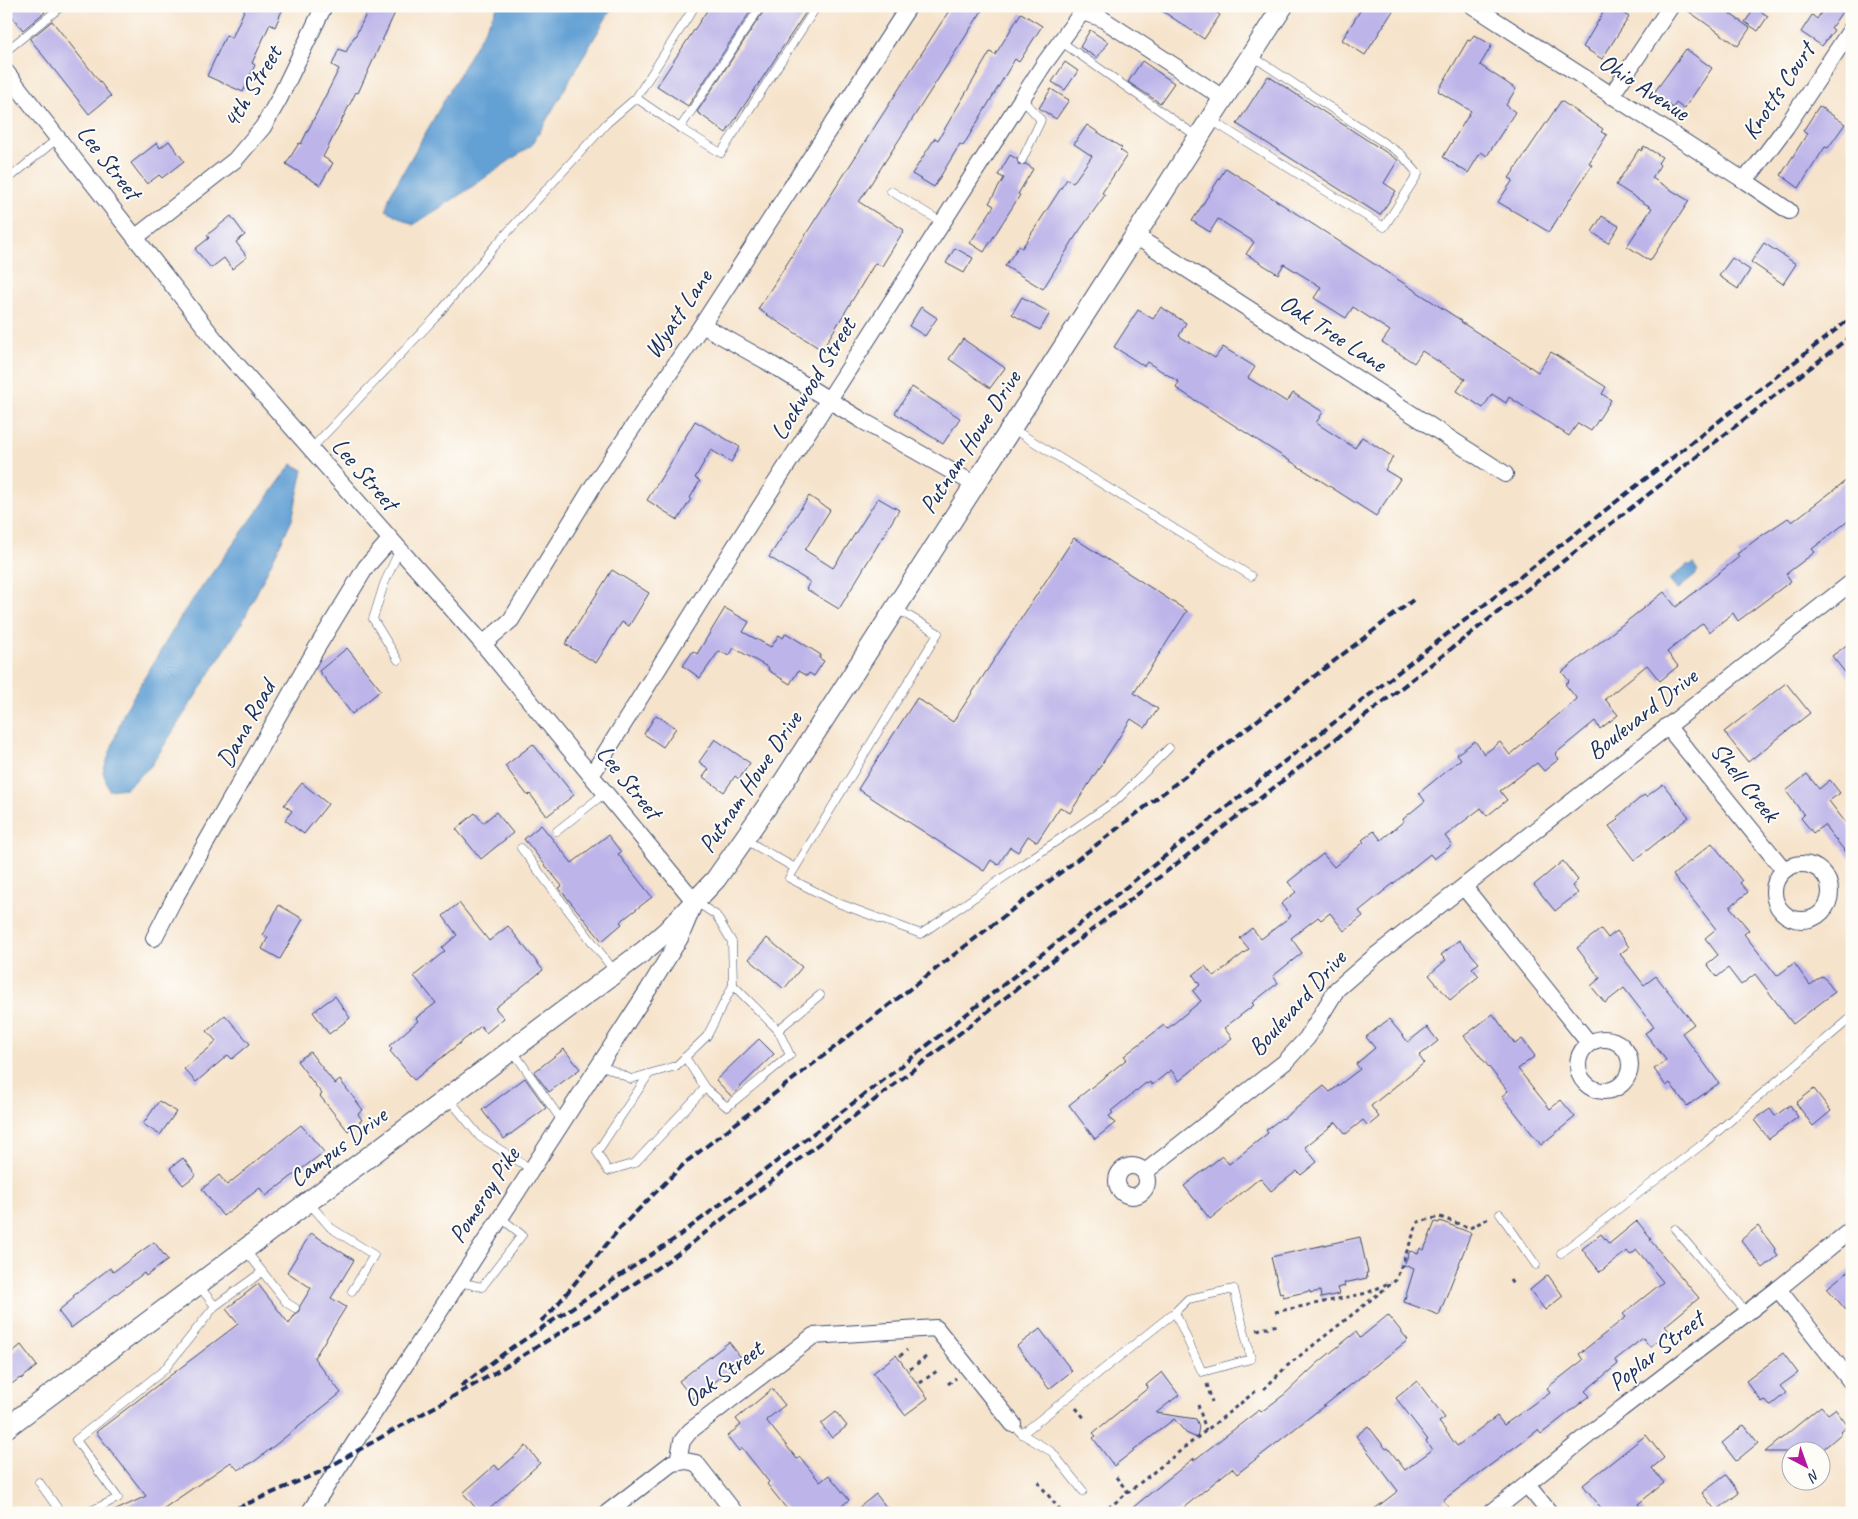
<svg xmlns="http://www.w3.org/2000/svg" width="1858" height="1519" font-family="Caveat,sans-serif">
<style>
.water{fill:#63a0d4;stroke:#3f6899}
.building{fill:#bdb5e9}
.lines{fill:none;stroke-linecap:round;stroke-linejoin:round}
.service-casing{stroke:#3c4a6e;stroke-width:9}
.minor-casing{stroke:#3c4a6e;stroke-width:18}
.tertiary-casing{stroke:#3c4a6e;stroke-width:22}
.path{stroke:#3c4a6e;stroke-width:3;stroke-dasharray:4 4;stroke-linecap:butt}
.service{stroke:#fff;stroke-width:8}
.minor{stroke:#fff;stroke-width:16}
.tertiary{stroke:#fff;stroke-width:20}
.rail{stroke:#1b2f5e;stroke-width:4;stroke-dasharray:8 4;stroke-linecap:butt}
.labels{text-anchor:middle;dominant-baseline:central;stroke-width:4;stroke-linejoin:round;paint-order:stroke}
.street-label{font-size:25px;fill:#1b2f5e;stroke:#fdfcf7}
</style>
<rect width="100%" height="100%" fill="#fdfcf7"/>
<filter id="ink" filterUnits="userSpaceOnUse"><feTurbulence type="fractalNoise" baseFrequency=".02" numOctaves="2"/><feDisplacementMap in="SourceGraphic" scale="10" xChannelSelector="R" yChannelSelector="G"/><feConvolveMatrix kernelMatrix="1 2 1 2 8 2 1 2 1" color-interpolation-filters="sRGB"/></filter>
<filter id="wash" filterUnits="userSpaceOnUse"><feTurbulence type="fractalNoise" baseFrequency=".0096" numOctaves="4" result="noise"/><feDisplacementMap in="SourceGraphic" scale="20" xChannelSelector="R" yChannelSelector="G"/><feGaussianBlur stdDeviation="1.12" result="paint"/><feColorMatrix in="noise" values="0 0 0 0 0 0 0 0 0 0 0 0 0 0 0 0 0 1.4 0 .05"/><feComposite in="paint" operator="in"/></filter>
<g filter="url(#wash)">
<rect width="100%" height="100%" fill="#f6e3cb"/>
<g class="water">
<polygon points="498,6 613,6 532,145 463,193 413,225 386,210 390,195"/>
<polygon points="292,464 303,470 292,520 242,623 151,766 126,788 109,790 103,772 124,712 185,610"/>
<polygon points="1693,563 1698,571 1696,573 1696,575 1677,590 1669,580 1688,564 1690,566"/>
</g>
<g id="blocks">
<g class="building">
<polygon points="6,6 41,6 45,12 23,30 6,9"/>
<polygon points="246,6 284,6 275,27 270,24 252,63 255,65 243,92 207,76 226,35 232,38"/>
<polygon points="370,6 398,6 358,93 356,92 323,157 333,163 320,185 286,164 299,143 301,144 339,69 332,65 339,49 346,52 354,37 355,37"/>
<polygon points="710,6 754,6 688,106 657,86"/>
<polygon points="767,6 810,6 726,133 697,112"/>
<polygon points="952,6 985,6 859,202 904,230 882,266 875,263 822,350 758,309"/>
<polygon points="1155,6 1207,6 1220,15 1204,39"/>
<polygon points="1363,6 1396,6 1365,55 1342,40"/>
<polygon points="1607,6 1612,6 1629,17 1602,59 1583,47"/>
<polygon points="1681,6 1719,6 1750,28 1738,46"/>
<polygon points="1825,6 1846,6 1831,28 1834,30 1822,46 1801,32 1812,15 1817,19"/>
<polygon points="1755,8 1768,16 1758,31 1745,22"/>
<polygon points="1021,13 1042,26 1019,62 1015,59 963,146 960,144 934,187 912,174 935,138 938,140 990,52 995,55"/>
<polygon points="52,21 111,96 89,114 30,39"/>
<polygon points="1090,30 1108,42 1097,58 1080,47"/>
<polygon points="1474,35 1492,45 1480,65 1516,89 1506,105 1515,112 1487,156 1481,152 1468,173 1443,157 1471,111 1438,91 1468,40 1470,41"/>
<polygon points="1686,49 1712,68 1684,109 1676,103 1673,108 1653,94"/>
<polygon points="1142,61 1174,83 1160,103 1128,82"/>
<polygon points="1065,62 1078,71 1065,90 1052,82"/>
<polygon points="1268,76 1398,160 1384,183 1396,191 1380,215 1237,124"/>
<polygon points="1051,89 1069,100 1056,119 1039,108"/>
<polygon points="1561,101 1603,129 1601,132 1607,135 1589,163 1592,165 1549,232 1498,202 1513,180 1509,178"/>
<polygon points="1819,106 1845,124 1828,148 1825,147 1799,188 1781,175 1807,134 1803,131"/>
<polygon points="1087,125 1122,148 1120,150 1127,155 1102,193 1105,195 1077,234 1043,289 1005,266 1019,246 1022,248 1067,179 1073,183 1092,156 1074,144"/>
<polygon points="169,141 184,161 162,178 159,175 147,184 131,163 157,143 160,148"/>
<polygon points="1644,146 1662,157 1658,163 1660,165 1652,178 1689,201 1650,261 1627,246 1652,208 1616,185 1639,149 1641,151"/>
<polygon points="1010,155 1017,159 1019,165 1026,164 1033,169 1018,194 1020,195 984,252 970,243 994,206 989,203 1004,178 998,175"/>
<polygon points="1226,168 1462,321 1461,322 1538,372 1551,352 1606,387 1602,394 1611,400 1591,431 1578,423 1569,436 1509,397 1506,403 1492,394 1483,408 1457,391 1465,379 1439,362 1422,351 1414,363 1382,342 1390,331 1353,307 1346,318 1314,298 1321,287 1284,264 1278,274 1246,254 1254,242 1218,219 1210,232 1192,221"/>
<polygon points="231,216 245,235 236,242 247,257 232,269 224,258 211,268 195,249 209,238 207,235"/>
<polygon points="1602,216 1619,226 1608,243 1592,232"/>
<polygon points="1764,243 1796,264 1783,284 1751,262"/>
<polygon points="955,248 973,258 964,273 946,263"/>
<polygon points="1732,258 1750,270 1738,289 1719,276"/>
<polygon points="1022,297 1050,313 1040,330 1012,314"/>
<polygon points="921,307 937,318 925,336 909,326"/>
<polygon points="1161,307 1186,323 1179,336 1215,358 1223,347 1255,367 1248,378 1287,402 1293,393 1323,412 1316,423 1355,448 1362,437 1393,457 1385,470 1400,479 1376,516 1176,388 1179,382 1147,362 1144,366 1114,347 1138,310 1153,319"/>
<polygon points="963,339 1005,368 990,388 949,359"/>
<polygon points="912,387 960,418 943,444 895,413"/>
<polygon points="695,421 740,447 731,462 711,450 695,478 700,481 690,498 691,499 678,520 647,500 678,451 677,451"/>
<polygon points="1852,476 1852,518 1812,549 1815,552 1786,574 1791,581 1738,621 1733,613 1709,632 1703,623 1667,652 1678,666 1660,681 1647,665 1605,699 1618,715 1600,729 1595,721 1555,754 1559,759 1544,771 1537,763 1500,791 1507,800 1487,816 1481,808 1445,836 1452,845 1434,859 1430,854 1359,911 1363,916 1344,931 1330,913 1321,920 1318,917 1291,938 1302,953 1273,976 1278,983 1252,1003 1254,1005 1224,1028 1232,1038 1179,1081 1171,1070 1152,1085 1150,1082 1147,1084 1146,1083 1111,1111 1113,1113 1109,1116 1115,1123 1095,1139 1069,1105 1127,1059 1124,1056 1164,1025 1167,1029 1201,1001 1193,991 1200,985 1193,975 1205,966 1213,976 1216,975 1249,949 1240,938 1252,928 1261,939 1291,916 1281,904 1296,892 1288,882 1323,854 1334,867 1364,842 1362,840 1374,831 1381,840 1404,821 1403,819 1425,801 1419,793 1461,759 1457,754 1475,741 1484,754 1500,742 1510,755 1577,699 1565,684 1569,681 1562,672 1664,592 1676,607 1739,557 1737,554 1758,538 1788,518 1792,522"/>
<polygon points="809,496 830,510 805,550 833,568 878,498 899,510 839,609 806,589 810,582 769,557"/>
<polygon points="1074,538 1187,611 1134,693 1158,709 1145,728 1131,719 1070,813 1060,807 1037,842 1028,836 1018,852 1010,847 998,865 991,860 984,871 858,789 917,698 953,722"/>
<polygon points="612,570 649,593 629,626 622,622 596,663 565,644"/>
<polygon points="725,608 749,622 743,632 771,647 779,635 783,638 786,633 821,655 819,658 824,661 814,676 809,673 807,676 798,671 790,684 768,670 769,668 734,648 729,656 719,651 700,678 683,666 693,651 697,654"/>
<polygon points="1852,641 1852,681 1832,656"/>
<polygon points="347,648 381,690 352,714 319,671"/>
<polygon points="1786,683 1810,713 1748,762 1724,732"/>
<polygon points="656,715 676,728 663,747 644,734"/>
<polygon points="715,739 750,763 739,779 735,776 724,792 703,777 709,769 699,762"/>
<polygon points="533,744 574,795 547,816 530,794 528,796 505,766"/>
<polygon points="1807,774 1819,789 1830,780 1840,793 1829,801 1852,831 1852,860 1824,825 1813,833 1801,818 1804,815 1786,791"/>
<polygon points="302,783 328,804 304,834 285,820 292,811 284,805"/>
<polygon points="1663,784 1689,817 1635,860 1609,826 1619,819 1617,817 1644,795 1646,797"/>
<polygon points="496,812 513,833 481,859 456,829 475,813 483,823"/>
<polygon points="541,825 572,863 608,835 621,852 618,854 652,897 620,922 622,924 602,941 559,888 562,886 524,839"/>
<polygon points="1712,843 1742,881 1740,883 1748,892 1730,907 1749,930 1744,934 1777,976 1794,963 1810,985 1823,976 1835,992 1793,1024 1755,974 1741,985 1728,968 1717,977 1707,964 1718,955 1705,938 1716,929 1673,875"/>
<polygon points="1563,861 1578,880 1572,886 1578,893 1555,911 1534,885"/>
<polygon points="459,903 489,941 508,926 543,970 495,1008 504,1018 486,1033 481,1026 414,1080 390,1051 392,1049 389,1046 418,1021 416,1018 436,1003 414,976 445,951 442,948 457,935 443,916"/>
<polygon points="279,905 303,919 280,959 262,949 268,937 263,935"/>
<polygon points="1601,929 1608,938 1617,931 1629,947 1620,954 1644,985 1656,976 1694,1024 1682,1033 1719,1083 1687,1106 1670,1083 1666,1086 1654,1069 1666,1060 1645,1033 1654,1027 1624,988 1605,1003 1591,986 1600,978 1577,948"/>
<polygon points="767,938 802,967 784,989 749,959"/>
<polygon points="1459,940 1479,963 1472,968 1479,976 1450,1000 1429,975 1446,960 1441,955"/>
<polygon points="335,996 350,1018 329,1034 313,1012"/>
<polygon points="1493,1014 1515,1044 1522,1039 1535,1056 1518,1069 1550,1109 1561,1100 1575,1117 1541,1145 1502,1096 1508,1091 1464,1036"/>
<polygon points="225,1015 250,1044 232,1059 228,1055 196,1082 184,1069 214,1044 216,1041 207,1031"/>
<polygon points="1389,1019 1408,1042 1427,1027 1438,1041 1419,1056 1424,1063 1371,1106 1379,1117 1368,1126 1363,1120 1346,1134 1336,1122 1305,1147 1317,1162 1301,1175 1297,1171 1271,1191 1260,1178 1210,1219 1184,1186 1222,1156 1229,1164 1268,1133 1266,1130 1282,1118 1283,1119 1324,1086 1330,1092 1360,1069 1356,1064 1375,1048 1366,1037"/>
<polygon points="759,1039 774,1054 731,1096 716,1080"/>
<polygon points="564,1049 580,1069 549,1092 534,1072"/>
<polygon points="310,1052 335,1084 340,1080 363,1110 358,1114 362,1120 348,1131 320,1096 322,1094 297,1061"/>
<polygon points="525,1078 546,1108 504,1139 482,1110"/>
<polygon points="1814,1089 1831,1111 1813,1126 1796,1103"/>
<polygon points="159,1101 176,1112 160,1135 143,1124"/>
<polygon points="1790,1105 1798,1117 1769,1139 1754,1120 1770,1109 1775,1116"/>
<polygon points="301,1125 324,1152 266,1196 260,1188 223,1216 202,1189 219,1175 227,1185"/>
<polygon points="183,1158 196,1175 183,1185 170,1168"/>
<polygon points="1440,1221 1471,1233 1439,1315 1404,1302 1414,1269 1404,1265 1410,1251 1418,1254 1420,1248 1424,1250 1435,1222 1439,1223"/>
<polygon points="1637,1221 1651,1238 1650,1240 1699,1298 1665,1326 1669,1331 1650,1347 1643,1338 1615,1360 1618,1364 1585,1391 1590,1396 1541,1434 1538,1430 1443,1500 1448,1506 1439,1513 1369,1513 1398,1491 1356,1436 1368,1426 1386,1449 1388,1448 1405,1470 1432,1450 1426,1441 1428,1440 1396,1398 1417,1381 1445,1418 1439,1422 1457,1446 1497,1416 1504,1425 1550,1392 1547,1388 1583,1360 1579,1354 1626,1317 1623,1314 1663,1282 1637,1250 1630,1255 1627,1251 1600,1272 1582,1249 1601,1234 1609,1244"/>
<polygon points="1758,1226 1776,1250 1775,1251 1778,1256 1763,1268 1741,1240"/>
<polygon points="311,1233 354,1260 331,1298 346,1307 314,1358 341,1393 255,1461 238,1470 231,1462 157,1513 110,1513 146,1496 96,1432 238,1324 226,1309 258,1284 289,1324 295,1314 299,1311 300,1306 311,1288 287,1272"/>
<polygon points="1360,1237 1368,1273 1366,1273 1367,1278 1344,1283 1345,1286 1337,1288 1339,1294 1321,1298 1320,1291 1310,1293 1310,1291 1283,1297 1283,1293 1280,1294 1271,1257"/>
<polygon points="154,1242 168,1260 146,1276 144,1273 71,1328 58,1311 74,1298 73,1296 110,1268 113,1272"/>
<polygon points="1852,1268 1852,1317 1827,1288"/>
<polygon points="1548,1275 1563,1296 1545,1310 1530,1290"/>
<polygon points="1388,1315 1408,1340 1237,1474 1232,1468 1177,1513 1126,1513 1194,1458 1193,1461 1259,1410 1261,1412 1285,1394 1319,1362 1356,1332 1360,1338"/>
<polygon points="1040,1329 1072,1371 1049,1389 1017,1346"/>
<polygon points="729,1342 743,1360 693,1399 679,1381"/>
<polygon points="21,1345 37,1366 21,1379 20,1378 6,1388 6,1357"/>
<polygon points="1783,1353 1798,1373 1780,1386 1786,1393 1770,1406 1765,1400 1762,1402 1746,1381"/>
<polygon points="896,1355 928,1398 905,1415 873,1373"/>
<polygon points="1162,1372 1179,1395 1156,1413 1196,1419 1199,1426 1197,1438 1186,1433 1174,1419 1114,1466 1093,1438 1096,1436 1093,1433 1148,1388 1146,1385"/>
<polygon points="772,1389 785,1405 766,1420 797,1459 800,1457 820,1482 829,1475 849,1500 833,1513 790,1513 767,1484 769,1482 742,1448 739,1451 727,1436 741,1425 736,1419"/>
<polygon points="1821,1406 1828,1414 1835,1409 1848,1426 1841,1432 1842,1433 1821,1451 1814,1442 1802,1452 1765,1452"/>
<polygon points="836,1412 847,1426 832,1438 821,1424"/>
<polygon points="1744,1425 1758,1443 1736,1461 1722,1443"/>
<polygon points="1646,1435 1664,1458 1652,1468 1664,1483 1638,1504 1645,1513 1605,1513 1583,1485"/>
<polygon points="526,1446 540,1463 485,1513 480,1513 463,1493 495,1465 499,1470"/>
<polygon points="1726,1475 1739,1493 1716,1511 1702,1493"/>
<polygon points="876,1494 891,1513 852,1513"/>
</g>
</g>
</g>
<g filter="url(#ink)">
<use href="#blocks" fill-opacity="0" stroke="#3c4a6e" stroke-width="1"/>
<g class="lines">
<defs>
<g id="service">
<polyline points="1060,41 1198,137"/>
<polyline points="6,51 62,6"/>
<polyline points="636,98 680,128 761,6"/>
<polyline points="1211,120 1384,227 1418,174 1401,154 1252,56"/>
<polyline points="680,128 721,153 817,6"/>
<polyline points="1022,160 1041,120 1022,99"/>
<polyline points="6,181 58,138"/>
<polyline points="891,191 943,223"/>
<polyline points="1013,429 1251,576"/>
<polyline points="311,449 435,318 494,247 607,123 636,98 695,6"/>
<polyline points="895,608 938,633 789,878 838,903 921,934 1118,799 1169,748"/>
<polyline points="398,660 373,619 384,584 399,551"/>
<polyline points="557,831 605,793"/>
<polyline points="744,839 795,868"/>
<polyline points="521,848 615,972"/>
<polyline points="733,985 778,1030 820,995"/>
<polyline points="513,1051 562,1121"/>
<polyline points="599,1064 631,1079 676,1066 707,1036 733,985 732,942 716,915 696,902"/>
<polyline points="649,1074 597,1152 608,1171 635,1163 705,1088 685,1057"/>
<polyline points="705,1088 727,1107 790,1055 778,1030"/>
<polyline points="449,1099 480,1137 531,1169"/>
<polyline points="309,1203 331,1228 374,1255 352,1291"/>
<polyline points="1500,1214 1536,1265"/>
<polyline points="1675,1229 1747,1313"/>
<polyline points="246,1251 287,1303 295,1308"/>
<polyline points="1561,1253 1704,1143 1852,1017"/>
<polyline points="459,1282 482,1287 522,1235 500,1217"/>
<polyline points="199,1286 215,1306"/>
<polyline points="1019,1431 1022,1434 1052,1452 1083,1491"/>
<polyline points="1022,1434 1175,1312 1202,1372 1251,1359 1234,1289 1188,1299 1175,1312"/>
<polyline points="39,1482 61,1513"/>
<polyline points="86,1513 118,1498 76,1440 164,1370 215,1306 262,1272"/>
</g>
<g id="minor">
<polyline points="1473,6 1742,179 1789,211"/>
<polyline points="6,72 216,341 483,644 695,902 680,938 648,990 309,1513"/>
<polyline points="1611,96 1671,6"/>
<polyline points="1742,179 1753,171 1786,127 1852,28"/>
<polyline points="1134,235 1505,474"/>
<polyline points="136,237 235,160 263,127 279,99 324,6"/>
<polyline points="702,325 766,361 863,421 974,484"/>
<polyline points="483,644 511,620 593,486 702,325 909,6"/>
<polyline points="1667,726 1784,870"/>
<polyline points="590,774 596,768 730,554 1044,64 1082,12 1101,18 1223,98"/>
<circle cx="1802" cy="892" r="28"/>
<polyline points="1464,887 1589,1043"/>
<polyline points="154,938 173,901 316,649 366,567 390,540"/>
<circle cx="1604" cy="1065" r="26"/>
<circle cx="1132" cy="1181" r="15"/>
<polyline points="1145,1172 1285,1062 1307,1038 1337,989 1375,956 1852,582"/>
<polyline points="1778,1289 1852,1383"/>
<polyline points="678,1461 682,1441 690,1431 813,1336 936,1328 1013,1424"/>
<polyline points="1527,1485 1550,1513"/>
<polyline points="607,1513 672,1463 686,1461 696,1463 735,1513"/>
<polyline points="1491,1513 1621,1409 1778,1289 1852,1229"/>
</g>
<polyline id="tertiary" points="6,1428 644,951 667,931 716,879 779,789 1283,6"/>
</defs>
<use href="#service" class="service-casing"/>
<use href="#minor" class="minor-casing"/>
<use href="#tertiary" class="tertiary-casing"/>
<g class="path">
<polyline points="1510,1280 1514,1286"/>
<polyline points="1275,1312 1367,1293 1391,1282"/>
<polyline points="1257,1330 1278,1325"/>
<polyline points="900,1356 907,1350"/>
<polyline points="910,1369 926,1357"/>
<polyline points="920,1383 937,1371"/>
<polyline points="948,1384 956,1378"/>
<polyline points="1207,1384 1212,1402"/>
<polyline points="1264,1389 1287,1366 1396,1280 1418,1222 1440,1217 1470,1228 1489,1218"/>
<polyline points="1198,1405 1206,1430"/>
<polyline points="1076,1408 1086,1420"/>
<polyline points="1116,1477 1128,1492"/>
<polyline points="1038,1482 1062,1513"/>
<polyline points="1102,1513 1256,1391"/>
</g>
<use href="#service" class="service"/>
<use href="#minor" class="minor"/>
<use href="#tertiary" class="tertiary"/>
<g class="rail">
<polyline points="541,1321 552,1311 620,1228 686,1162 1413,600"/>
<polyline points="509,1350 676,1238 890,1075 1262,779 1852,317"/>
<polyline points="461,1386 515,1345"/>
<polyline points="226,1513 320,1472 491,1375 589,1315 683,1250 1852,335"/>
</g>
</g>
</g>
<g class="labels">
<g class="street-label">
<text transform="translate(252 87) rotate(-59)">4th Street</text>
<text transform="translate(1644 87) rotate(33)">Ohio Avenue</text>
<text transform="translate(1778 91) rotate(-56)">Knotts Court</text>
<text transform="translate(109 162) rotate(52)">Lee Street</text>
<text transform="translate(678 314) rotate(-56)">Wyatt Lane</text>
<text transform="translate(1333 333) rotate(33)">Oak Tree Lane</text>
<text transform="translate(813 379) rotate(-58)">Lockwood Street</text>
<text transform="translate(970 442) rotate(-57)">Putnam Howe Drive</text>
<text transform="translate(365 474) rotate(49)">Lee Street</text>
<text transform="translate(1642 714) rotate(-38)">Boulevard Drive</text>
<text transform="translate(246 724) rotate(-61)">Dana Road</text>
<text transform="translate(629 782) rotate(51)">Lee Street</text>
<text transform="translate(750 782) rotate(-56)">Putnam Howe Drive</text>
<text transform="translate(1745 782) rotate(51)">Shell Creek</text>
<text transform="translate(1297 1003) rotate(-48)">Boulevard Drive</text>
<text transform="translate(338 1147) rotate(-37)">Campus Drive</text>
<text transform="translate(484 1195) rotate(-57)">Pomeroy Pike</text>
<text transform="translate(1656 1351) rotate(-38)">Poplar Street</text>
<text transform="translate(723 1374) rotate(-37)">Oak Street</text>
</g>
</g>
<rect width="1858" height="1519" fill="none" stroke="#fdfcf7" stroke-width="25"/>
<g transform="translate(1806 1466) rotate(139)"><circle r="24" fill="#fdfcf7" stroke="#a3aaba"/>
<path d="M0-4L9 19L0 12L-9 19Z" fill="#b5179e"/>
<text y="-8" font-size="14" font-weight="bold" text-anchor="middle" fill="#1b2f5e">N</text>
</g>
</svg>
